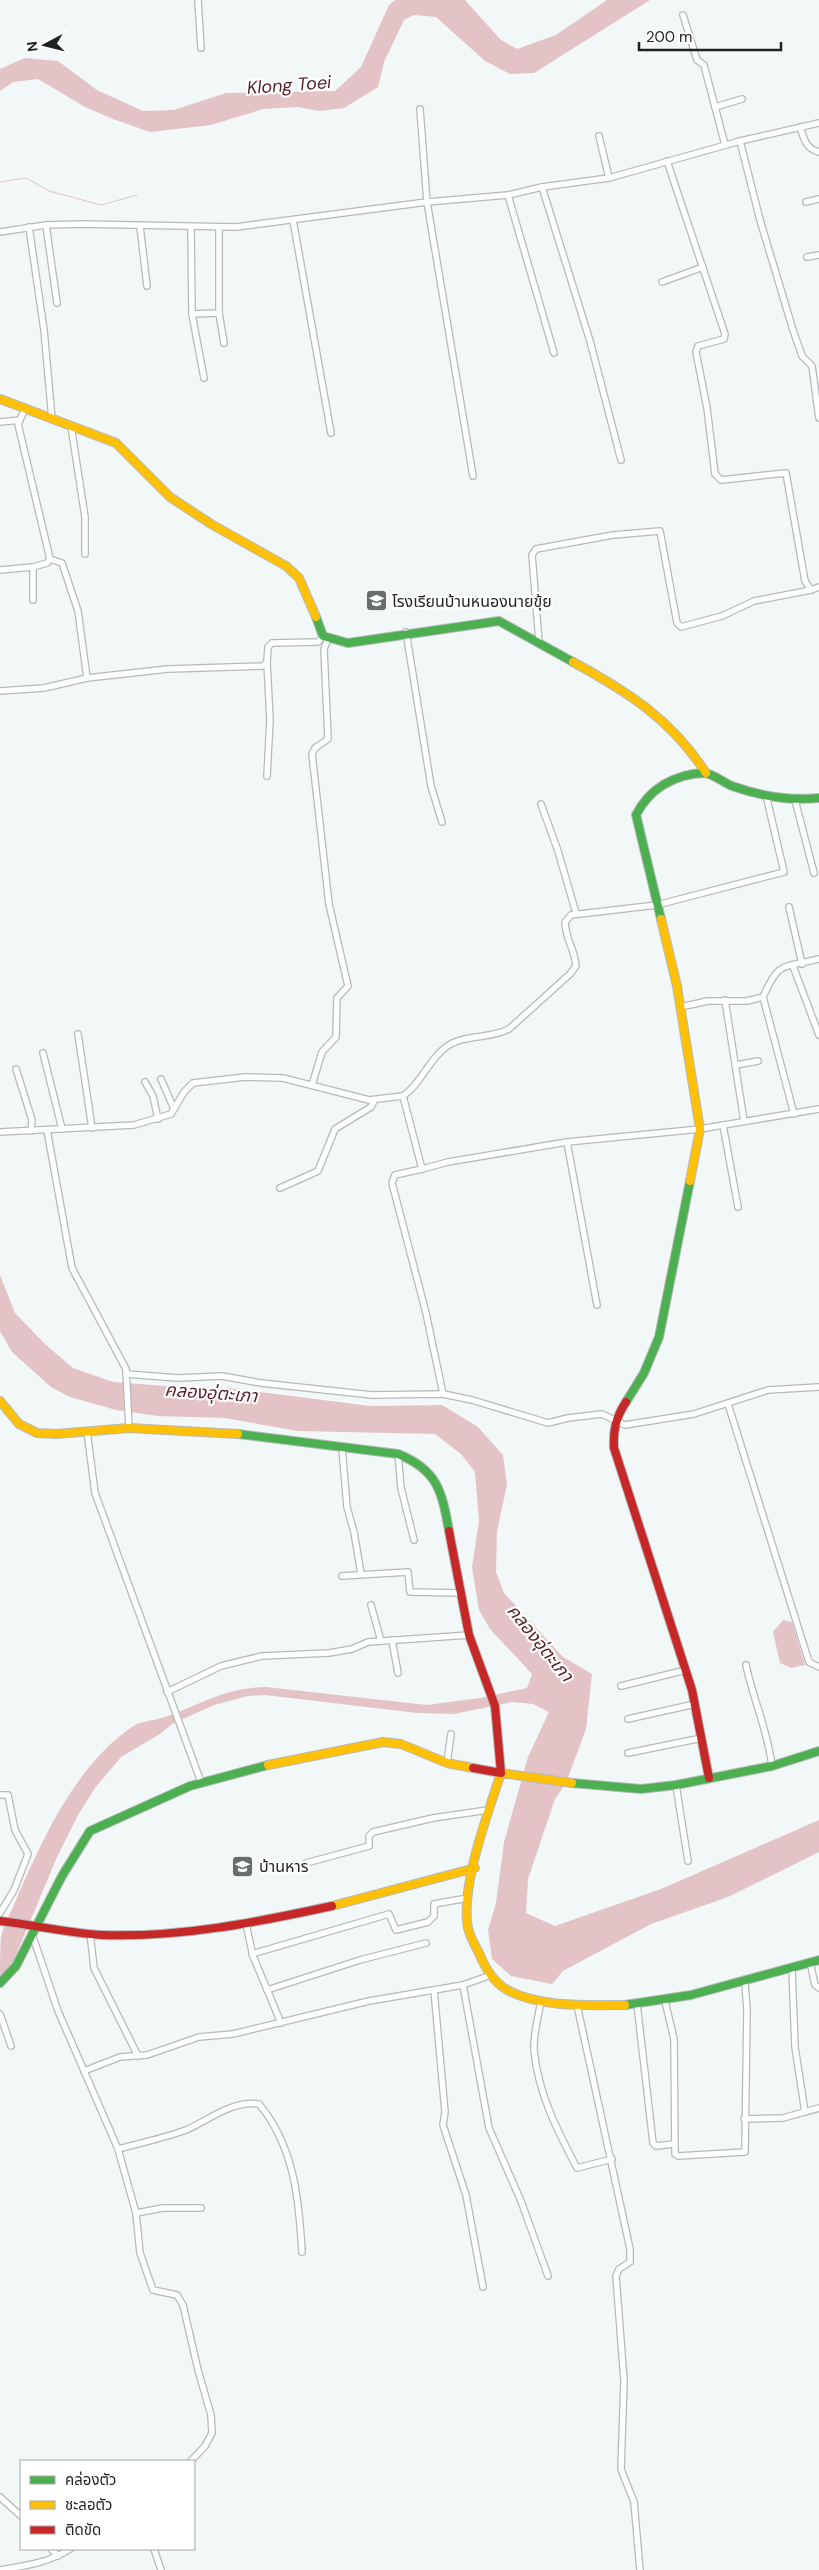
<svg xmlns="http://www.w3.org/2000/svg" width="819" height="2570" font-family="'DM Sans','Noto Sans Thai',sans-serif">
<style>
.water{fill:#e4c3c6}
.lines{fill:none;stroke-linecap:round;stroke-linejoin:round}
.stream{stroke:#e4c3c6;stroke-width:1}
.street-casing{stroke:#b6b9ba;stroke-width:8}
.fast-casing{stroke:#b6b9ba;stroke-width:10}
.slow-casing{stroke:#b6b9ba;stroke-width:10}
.jam-casing{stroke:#b6b9ba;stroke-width:10}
.street{stroke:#fdfefe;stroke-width:5.5}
.fast{stroke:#4caf50;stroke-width:8}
.slow{stroke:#ffc107;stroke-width:8}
.jam{stroke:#c62828;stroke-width:8}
.labels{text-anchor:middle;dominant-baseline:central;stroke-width:4.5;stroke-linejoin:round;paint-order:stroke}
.poi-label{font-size:16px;fill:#1f2223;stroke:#fff;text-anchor:start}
.water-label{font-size:18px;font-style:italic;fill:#591e28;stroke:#fff}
</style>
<rect width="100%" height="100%" fill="#f2f7f8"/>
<g class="water">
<polygon points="395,0 465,0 501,40 517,49 556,35 607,0 650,0 534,73 510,74 485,61 436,17 414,15 404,20 384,62 378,87 344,108 320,111 297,107 263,109 211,125 150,132 113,119 85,107 38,79 13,82 0,91 0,69 25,58 58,61 97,90 143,111 174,110 226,93 335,91 361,67 389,5"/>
<path d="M0,1275L15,1313L46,1345L73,1368L113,1382L165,1386L229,1388L370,1406L442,1405L478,1427L503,1455L507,1485L497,1531L496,1572L504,1593L563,1657L592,1674L586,1729L566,1783L555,1799L528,1879L526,1913L555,1926L661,1889L819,1820V1852L728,1897L651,1924L563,1971L552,1984L511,1976L492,1959L488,1930L496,1903L504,1842L528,1757L549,1712L533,1704L512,1702L454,1714L417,1713L265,1695L248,1696L214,1705L172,1724L160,1734L121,1757L95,1788L78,1815L57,1857L11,1967L0,1979C0,1966 0,1950 1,1937C4,1923 13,1909 18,1895C44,1836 75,1768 129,1729C143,1719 151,1722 165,1717C203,1704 223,1688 266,1687L427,1705L480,1698L527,1688L532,1674L490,1629L479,1610L472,1567L479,1521L475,1472L461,1454L435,1434L298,1431L225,1418L158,1416L116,1410L70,1397L51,1387L12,1352L0,1331Z"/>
<polygon points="783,1620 792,1622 805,1665 791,1668 780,1663 773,1632"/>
</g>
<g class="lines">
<polyline class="stream" points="0,182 26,178 49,191 101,205 137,195"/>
<defs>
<g id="street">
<polyline points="198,0 201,48"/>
<polyline points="683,15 697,60 704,65 725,145"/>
<polyline points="715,107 742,99"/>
<polyline points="420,109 427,202 473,476"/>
<path d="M800,127C804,139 806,149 819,152"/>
<polyline points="599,136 609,178"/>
<polyline points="740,141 760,220 793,330 802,356 812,366 819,418"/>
<polyline points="667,161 725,334 724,339 698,346 696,352 707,408 715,474 721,480 786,473 805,581 811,590 819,587"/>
<polyline points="542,187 590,341 621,460"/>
<polyline points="508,195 554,353"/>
<polyline points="806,202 819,199"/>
<polyline points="293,220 331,433"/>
<polyline points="46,225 57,303"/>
<polyline points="140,226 147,286"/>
<polyline points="29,227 44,330 52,419"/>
<polyline points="191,228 192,314 204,378"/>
<polyline points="219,228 219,313 224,343"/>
<polyline points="0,232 46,225 81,224 236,227 427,202 508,195 542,187 609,178 740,141 819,123"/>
<polyline points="807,257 819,255"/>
<polyline points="662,282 703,267"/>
<polyline points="192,314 219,313"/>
<polyline points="25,409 18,424 50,559 62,563 78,611 87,678"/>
<polyline points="0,422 20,420"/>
<polyline points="71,426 85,517 85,554"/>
<polyline points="0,570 33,567"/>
<polyline points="33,600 33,567 47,563 50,559"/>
<polyline points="406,632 431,786 442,822"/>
<polyline points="539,642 532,555 536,549 613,535 660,531 677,623 681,627 722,616 754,601 811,590"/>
<polyline points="0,691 44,688 87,678 168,669 263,666 267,662 268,647 272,643 318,642 323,636"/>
<polyline points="267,776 270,720 267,662"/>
<polyline points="795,800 814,873"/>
<polyline points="541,804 558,851 576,913"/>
<polyline points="789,907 802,964"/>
<polyline points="793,966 819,1035"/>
<polyline points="763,997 794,1114"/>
<polyline points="725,1000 744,1121"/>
<path d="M680,1007L708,1001H747L763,997C779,961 782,968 819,959"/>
<polyline points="78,1034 92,1128"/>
<polyline points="43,1053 62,1129"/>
<polyline points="736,1065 758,1061"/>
<polyline points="16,1069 32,1120 31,1131"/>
<polyline points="161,1079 174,1109"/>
<polyline points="145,1082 153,1096 158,1119"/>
<polyline points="312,1085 322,1052 336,1037 337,998 348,986 329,904 312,754 315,748 328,739 324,649 328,639"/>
<polyline points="403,1096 422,1169 448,1162 567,1142"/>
<polyline points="723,1125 738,1207"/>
<polyline points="47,1130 72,1268 126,1369 129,1428"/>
<path d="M0,1132L134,1125L171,1114L184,1092L193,1083L245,1077L283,1078L369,1100L403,1096C421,1084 429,1059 446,1047C464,1034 490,1039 509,1029L570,974L576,966C575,950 565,938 565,922L571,915L657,905L784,872L766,795"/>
<polyline points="422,1169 395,1175 392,1183 426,1313 443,1394"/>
<polyline points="280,1188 318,1171 335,1129 371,1107 374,1101"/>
<polyline points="597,1305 567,1142 700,1129 819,1109"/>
<polyline points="126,1374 178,1378 222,1376 261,1383 372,1395 443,1394 472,1400 548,1423 568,1418 602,1414 625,1425 694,1414 768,1390 819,1387"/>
<polyline points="728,1404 809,1662 819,1667"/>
<polyline points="87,1431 95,1493 201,1782"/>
<polyline points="342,1448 347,1507 354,1532 361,1574"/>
<polyline points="398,1454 401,1488 414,1540"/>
<polyline points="342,1576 408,1572 410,1592 461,1593"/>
<polyline points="371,1605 381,1641"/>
<polyline points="392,1640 398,1673"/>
<path d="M746,1665C753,1699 768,1731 772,1766"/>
<polyline points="621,1686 686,1670"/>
<polyline points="167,1692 221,1666 262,1656 329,1653 352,1649 368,1642 469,1635"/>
<polyline points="628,1719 695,1704"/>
<polyline points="628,1753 702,1738"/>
<polyline points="447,1763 451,1734"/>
<polyline points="676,1785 688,1861"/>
<polyline points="0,1795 8,1795 15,1830 28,1854 14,1890 0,1913"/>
<polyline points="306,1863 369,1846 369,1836 373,1832 433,1818 488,1810"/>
<polyline points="246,1924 253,1956 281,2023"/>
<polyline points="90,1933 94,1968 138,2056"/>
<polyline points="32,1934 58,2011 118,2149 136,2213 140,2253 153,2290 177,2295 183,2305 198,2370 211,2415 212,2433 205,2446 191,2461"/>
<polyline points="252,1954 389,1914 396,1930 428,1922 434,1916 434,1904 468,1898"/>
<polyline points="810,1962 815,1985 819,1988"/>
<polyline points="792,1969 795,2047 805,2112"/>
<polyline points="463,1985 489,2128 521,2201 548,2276"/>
<polyline points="267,1990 360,1960 426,1943"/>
<polyline points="434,1990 445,2112 443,2125 466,2195 483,2287"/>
<path d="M541,2000C539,2015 533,2034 534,2050C538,2093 557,2130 577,2168L612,2159"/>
<polyline points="665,2001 674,2039 675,2154 678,2156 745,2152 747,2010 745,1983"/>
<polyline points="637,2004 653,2143 656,2146 674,2144"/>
<polyline points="577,2005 630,2249 630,2262 619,2269 616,2276 624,2381 621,2469 634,2502 640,2570"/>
<polyline points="0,2014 11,2046"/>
<polyline points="84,2071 120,2057 147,2055 199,2037 233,2034 369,2001 463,1985 491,1975"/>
<polyline points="744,2119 783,2118 819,2108"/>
<path d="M118,2149C141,2143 164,2138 186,2130C209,2120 232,2100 259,2104C294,2146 299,2199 302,2252"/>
<polyline points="136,2213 163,2208 201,2208"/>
<polyline points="0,2497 21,2516"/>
<polyline points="51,2549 58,2556"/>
<polyline points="154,2549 161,2570"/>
<path d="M0,2570C25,2566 48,2563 70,2549"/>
</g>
<g id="fast">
<polyline points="316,617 323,636 348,643 499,621 573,662"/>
<path d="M661,919L636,815C649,789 674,774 704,773C712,773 724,783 732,786C760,796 789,801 819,798"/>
<polyline points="626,1402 644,1373 659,1337 690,1181"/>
<path d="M238,1434L398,1454C438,1470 442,1492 449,1531"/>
<polyline points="572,1783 641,1789 676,1785 772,1766 819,1751"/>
<polyline points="0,1983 16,1966 62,1876 90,1831 190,1786 268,1765"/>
<polyline points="625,2005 691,1995 819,1960"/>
</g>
<g id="slow">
<polyline points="0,399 116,443 170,497 211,524 286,566 299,578 316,617"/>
<path d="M573,662C628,692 671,719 706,773"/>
<polyline points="661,919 677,986 700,1129 690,1181"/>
<polyline points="0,1401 19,1424 37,1433 56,1434 129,1428 238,1434"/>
<polyline points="268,1765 383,1742 401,1744 447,1763 473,1768"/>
<path d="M572,1783L501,1773C488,1813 460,1887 468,1928C470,1937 475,1945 479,1953C485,1968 494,1983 509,1991C543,2008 589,2005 625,2005"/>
<polyline points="332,1906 475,1868"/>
</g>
<g id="jam">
<path d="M626,1402C616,1417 613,1430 614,1448L692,1690L709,1778"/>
<polyline points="449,1531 469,1635 495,1706 501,1773 473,1768"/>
<path d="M0,1921C34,1925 68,1933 102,1935C179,1938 258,1922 332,1906"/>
</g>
</defs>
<use href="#street" class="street-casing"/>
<use href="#fast" class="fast-casing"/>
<use href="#slow" class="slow-casing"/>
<use href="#jam" class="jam-casing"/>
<use href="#street" class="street"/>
<use href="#fast" class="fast"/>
<use href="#slow" class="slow"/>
<use href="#jam" class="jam"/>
</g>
<defs>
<symbol id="school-square" viewBox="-11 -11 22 22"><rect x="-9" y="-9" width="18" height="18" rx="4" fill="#696d6e" stroke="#fff"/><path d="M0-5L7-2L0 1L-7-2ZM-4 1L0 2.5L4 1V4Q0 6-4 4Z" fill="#fff"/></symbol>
</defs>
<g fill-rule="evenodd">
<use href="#school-square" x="364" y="588" width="25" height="25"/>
<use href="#school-square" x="230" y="1854" width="25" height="25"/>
</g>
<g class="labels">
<g class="poi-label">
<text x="392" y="601">โรงเรียนบ้านหนองนายขุ้ย</text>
<text x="259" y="1866">บ้านหาร</text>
</g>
<g class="water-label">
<text transform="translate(289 85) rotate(-4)">Klong Toei</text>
<text transform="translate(211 1393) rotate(4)">คลองอุ่ตะเภา</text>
<text transform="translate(540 1643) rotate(51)">คลองอุ่ตะเภา</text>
</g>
</g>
<rect x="20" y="2460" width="175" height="90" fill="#ffffff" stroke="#a5a7a7"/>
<rect x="30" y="2476" width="25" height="8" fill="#4caf50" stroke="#a5a7a7"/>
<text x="65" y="2485" font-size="15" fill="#1f2223">คล่องตัว</text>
<rect x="30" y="2501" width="25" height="8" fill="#ffc107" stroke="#a5a7a7"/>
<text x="65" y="2510" font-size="15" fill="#1f2223">ชะลอตัว</text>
<rect x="30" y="2526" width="25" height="8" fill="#c62828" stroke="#a5a7a7"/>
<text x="65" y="2535" font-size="15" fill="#1f2223">ติดขัด</text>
<g transform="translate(45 45) rotate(263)" stroke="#ffffff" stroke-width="4" paint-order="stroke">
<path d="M0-4L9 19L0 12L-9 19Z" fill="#1f2223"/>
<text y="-8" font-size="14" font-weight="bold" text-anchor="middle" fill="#1f2223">N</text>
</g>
<path d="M639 42v8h142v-8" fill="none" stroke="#1f2223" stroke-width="2.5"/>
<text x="646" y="42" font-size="15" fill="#1f2223" stroke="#ffffff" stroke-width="4" paint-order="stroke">200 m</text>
</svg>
